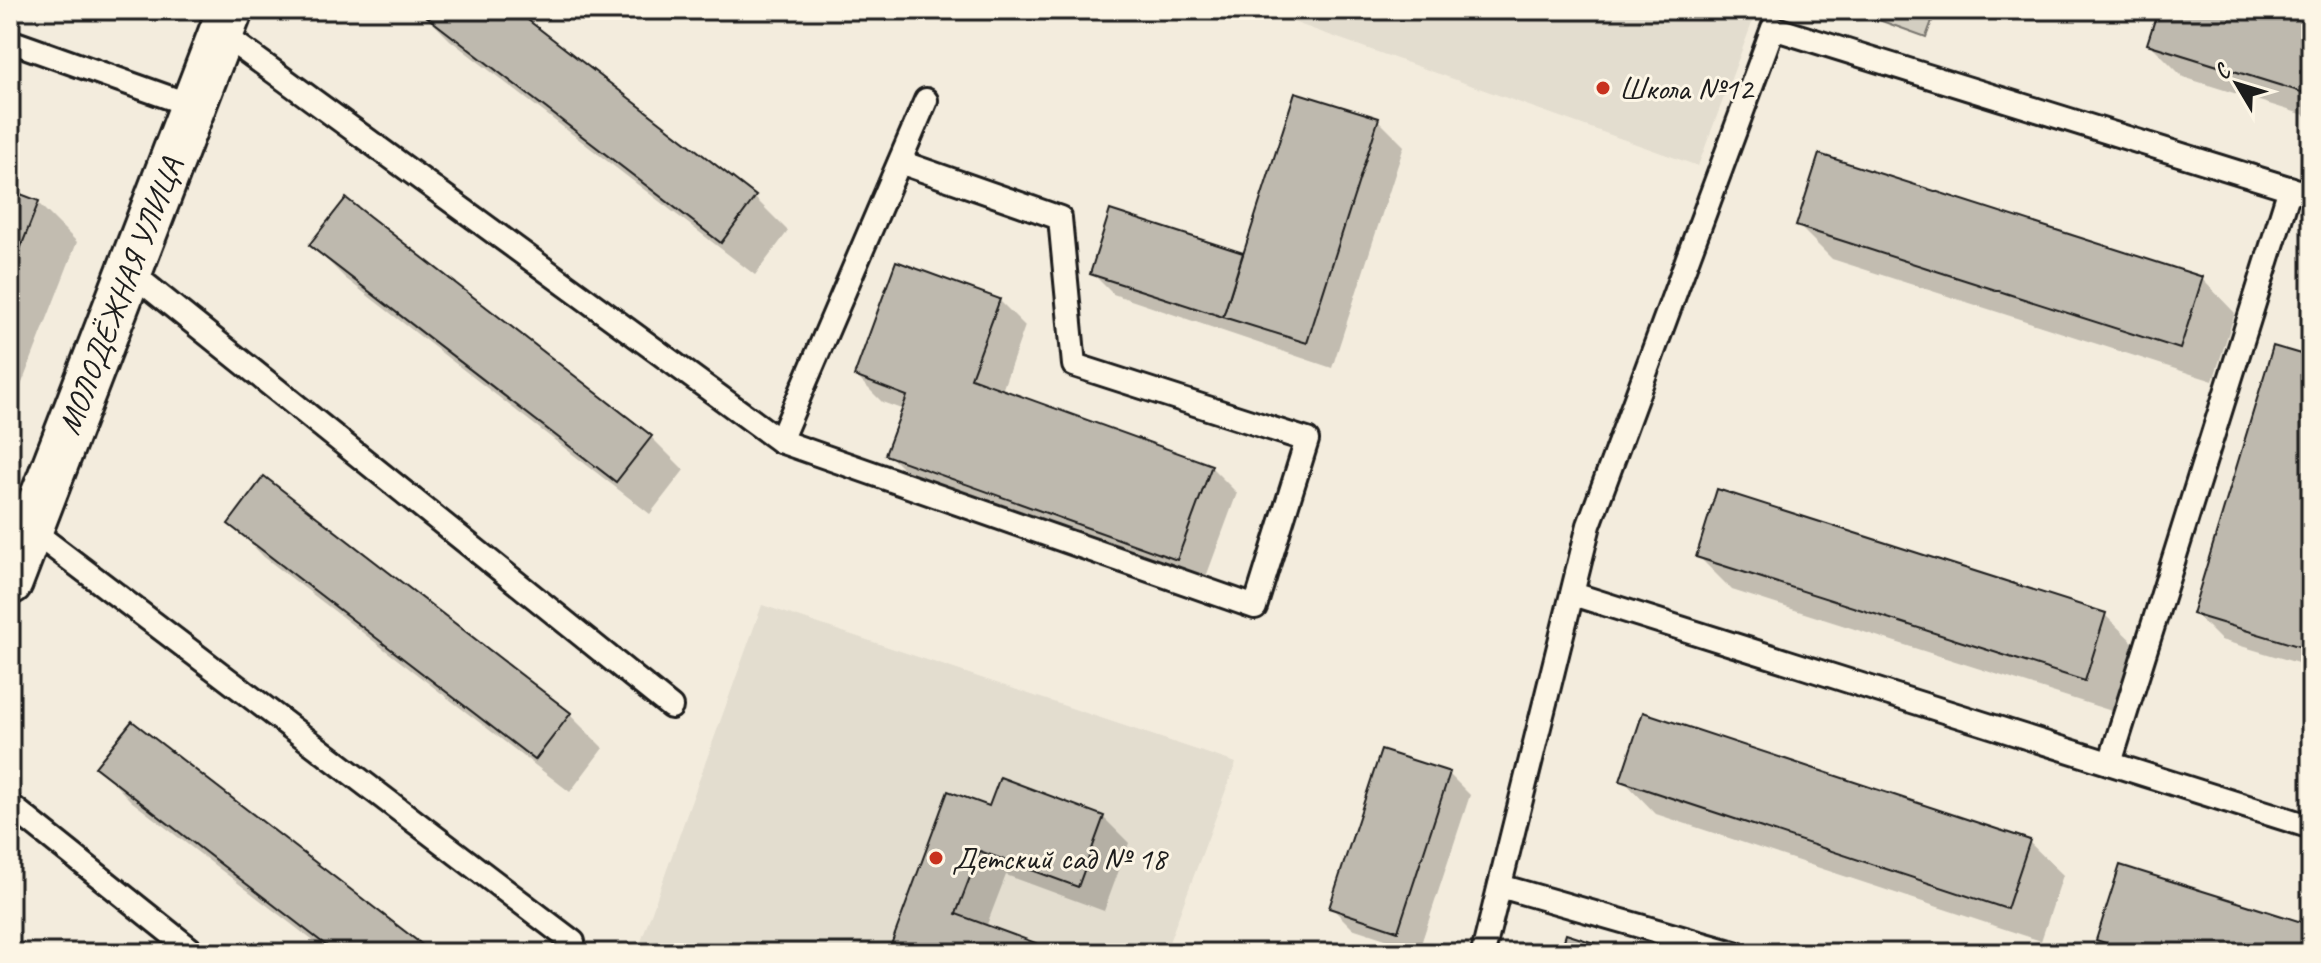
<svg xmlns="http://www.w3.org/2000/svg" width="2321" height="963" font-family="Caveat,sans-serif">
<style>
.built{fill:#e3ddcf}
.green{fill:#d3cec1;stroke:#78756e;stroke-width:2}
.shadow{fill:#0003}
.building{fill:#beb9ae;stroke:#1c1c1c;stroke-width:2}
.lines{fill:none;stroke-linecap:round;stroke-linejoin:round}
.lane-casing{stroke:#1c1c1c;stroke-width:28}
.secondary-casing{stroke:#1c1c1c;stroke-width:50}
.lane{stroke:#fcf5e5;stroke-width:22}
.secondary{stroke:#fcf5e5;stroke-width:44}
.poi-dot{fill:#c8321e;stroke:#fcf5e5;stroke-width:3}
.labels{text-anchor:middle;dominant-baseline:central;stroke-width:6;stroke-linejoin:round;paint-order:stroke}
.poi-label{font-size:32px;fill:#1c1c1c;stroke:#fcf5e5;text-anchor:start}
.street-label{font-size:32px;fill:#1c1c1c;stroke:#fcf5e5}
</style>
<rect width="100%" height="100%" fill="#f3ecdd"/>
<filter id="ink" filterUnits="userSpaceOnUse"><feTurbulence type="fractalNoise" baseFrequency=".0125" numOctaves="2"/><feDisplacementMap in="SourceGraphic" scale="16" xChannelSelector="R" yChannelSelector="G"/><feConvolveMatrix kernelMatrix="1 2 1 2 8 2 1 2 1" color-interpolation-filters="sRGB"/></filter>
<g filter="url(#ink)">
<g class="built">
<polygon points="1259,10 1757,10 1698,166"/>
<polygon points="762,605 1236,763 1165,953 637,953"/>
</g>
<polygon class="green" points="1851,10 1936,10 1926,37"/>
<g class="shadow">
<polygon points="420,10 512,10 755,198 788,231 755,275 450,40"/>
<polygon points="2160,10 2290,10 2311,17 2311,117 2183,77 2150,44"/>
<polygon points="1378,120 1404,146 1332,368 1113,294 1092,273 1242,254 1244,257"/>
<polygon points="10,192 38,203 77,242 10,414"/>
<polygon points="1798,225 2202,279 2235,313 2213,381 1832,259"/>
<polygon points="312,245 651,437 684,470 650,514 345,278"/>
<polygon points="999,300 1025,326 1002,391 1211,467 1237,493 1203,585 914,480 888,454 904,410 882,402 856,376"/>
<polygon points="2311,359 2311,667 2221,640 2195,614"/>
<polygon points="265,479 570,715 603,748 570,792 264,557 231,523"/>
<polygon points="1698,556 2105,615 2139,648 2118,713 1732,590"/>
<polygon points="1383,752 1449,774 1470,795 1419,950 1352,928 1332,908"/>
<polygon points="98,767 430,953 329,953 131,801"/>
<polygon points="1623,780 2029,842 2063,875 2041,941 1656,814"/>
<polygon points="990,809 1103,817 1129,843 1104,911 1006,875 986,927 1043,948 1047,953 890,953"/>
<polygon points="2311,927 2311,953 2112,953 2099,940"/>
</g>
<g class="building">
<polygon points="418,10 515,10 756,196 721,243"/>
<polygon points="2158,10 2296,10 2311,15 2311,95 2147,44"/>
<polygon points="1295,92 1379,118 1307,343 1223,317"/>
<polygon points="1819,154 2203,277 2180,349 1796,226"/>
<polygon points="10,190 39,201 10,275"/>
<polygon points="346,198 652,436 616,482 309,245"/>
<polygon points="1110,210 1243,253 1223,317 1090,274"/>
<polygon points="896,261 1000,299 971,378 1212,465 1177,560 885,455 907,396 854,376"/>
<polygon points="2273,346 2311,357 2311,650 2192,614"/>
<polygon points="264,476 571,713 535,760 228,524"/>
<polygon points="1717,489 2106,613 2085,681 1696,557"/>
<polygon points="1643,712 2030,840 2007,909 1620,781"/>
<polygon points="132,721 433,953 336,953 95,767"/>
<polygon points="1381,750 1450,772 1398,931 1329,908"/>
<polygon points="1000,777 1104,816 1078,887 980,851 956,914 1044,946 1041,953 888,953 948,791 989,806"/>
<polygon points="2120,865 2311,925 2311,953 2137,953 2096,940"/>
<polygon points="1566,934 1625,953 1560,953"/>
</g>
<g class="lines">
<defs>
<g id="lane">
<polyline points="221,33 780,441 1255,607 1307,440 1074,365 1060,218 900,162"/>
<polyline points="10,41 193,106"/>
<polyline points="129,271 671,707"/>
<polyline points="780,441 926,100"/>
<polyline points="30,529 573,942"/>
<polyline points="1573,594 2311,827"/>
<polyline points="2110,763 2290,188"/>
<polyline points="10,805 195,953"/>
<polyline points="1500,886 1734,953"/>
<polyline points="1483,953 1589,525 1773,28 2311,195"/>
</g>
<polyline id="secondary" points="10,582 230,10"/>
</defs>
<use href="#lane" class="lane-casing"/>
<use href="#secondary" class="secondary-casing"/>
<use href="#lane" class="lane"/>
<use href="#secondary" class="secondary"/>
</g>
</g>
<g class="poi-dot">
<circle cx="1603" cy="88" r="8"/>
<circle cx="936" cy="858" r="8"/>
</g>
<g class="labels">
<g class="poi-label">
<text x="1619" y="88">Школа №12</text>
<text x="952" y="858">Детский сад № 18</text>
</g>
<g class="street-label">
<text transform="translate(120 296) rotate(-69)">МОЛОДЁЖНАЯ УЛИЦА</text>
</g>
</g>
<rect width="2321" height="963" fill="none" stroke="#fcf5e5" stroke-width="40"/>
<rect x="20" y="20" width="2281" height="923" fill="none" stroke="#1c1c1c" stroke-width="3" filter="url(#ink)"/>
<g transform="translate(2237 84) rotate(308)" stroke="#fcf5e5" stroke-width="6" paint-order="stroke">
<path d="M0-6L14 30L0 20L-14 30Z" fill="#1c1c1c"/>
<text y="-12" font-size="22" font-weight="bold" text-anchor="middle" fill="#1c1c1c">С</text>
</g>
</svg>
